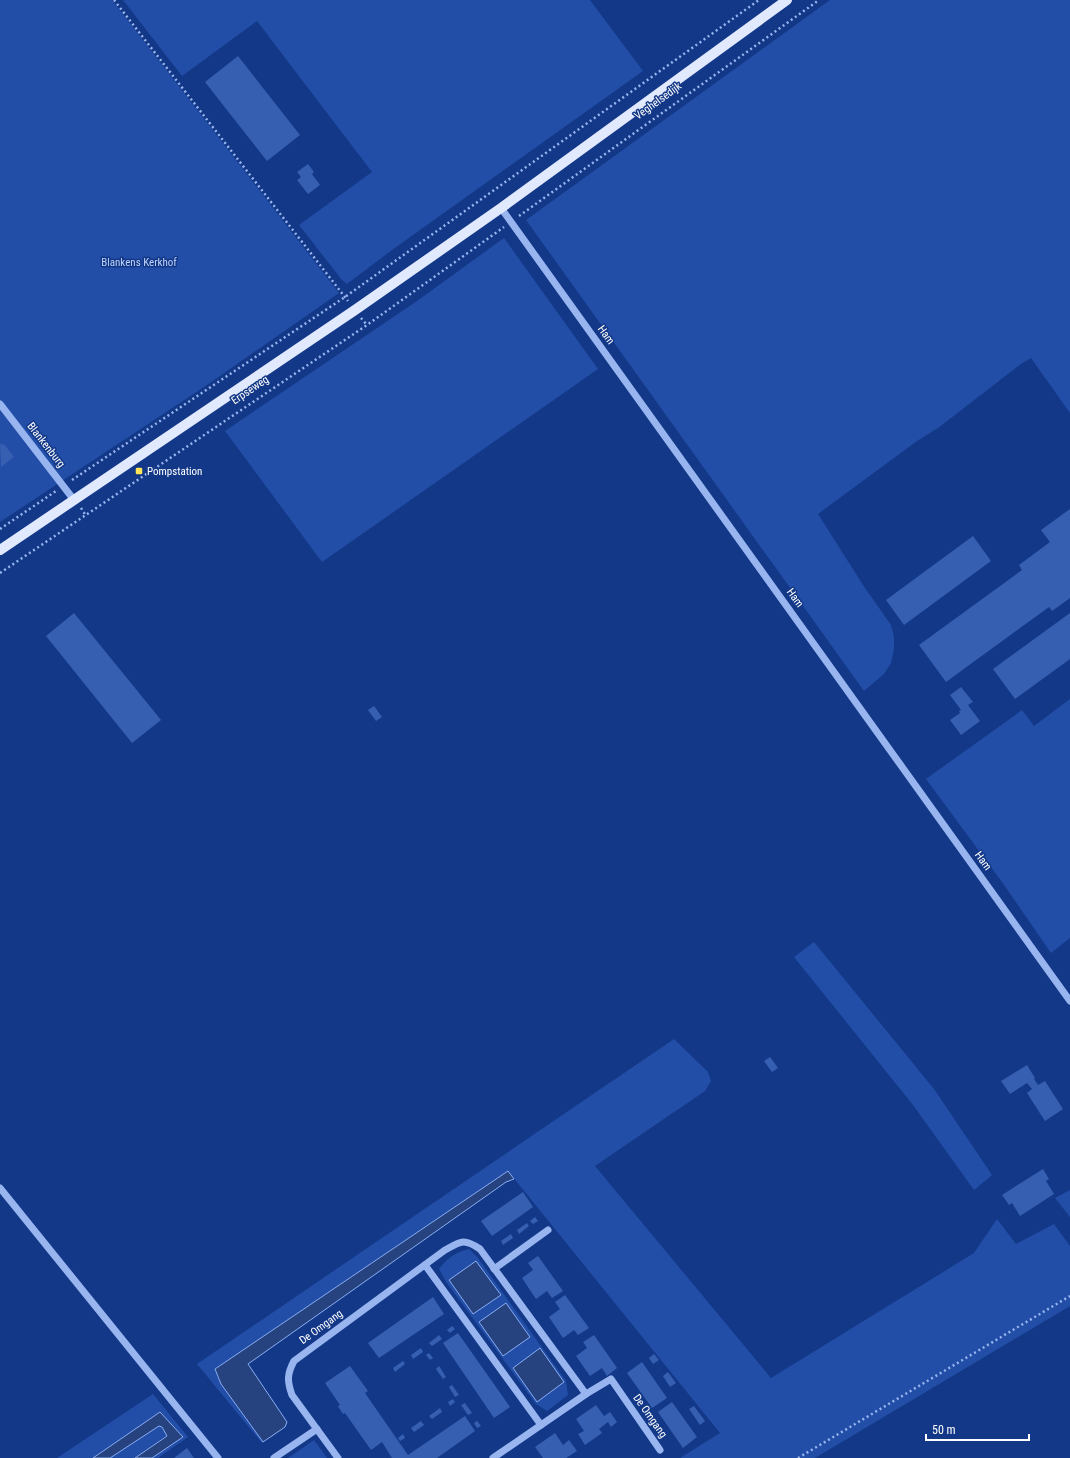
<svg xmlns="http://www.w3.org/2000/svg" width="1070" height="1458" font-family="'Roboto Condensed',sans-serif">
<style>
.green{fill:#224ea7}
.water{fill:#27437f;stroke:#8aaef3}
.building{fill:#365fb1}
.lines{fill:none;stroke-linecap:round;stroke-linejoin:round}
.path{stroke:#98b5f0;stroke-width:2.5;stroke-dasharray:2 3;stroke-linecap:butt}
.minor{stroke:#98b5f0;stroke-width:7}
.major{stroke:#e1e9ff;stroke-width:10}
.poi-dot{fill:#ffe357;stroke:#133888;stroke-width:1.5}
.labels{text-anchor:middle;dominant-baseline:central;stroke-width:3;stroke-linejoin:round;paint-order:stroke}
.street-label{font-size:11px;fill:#fff;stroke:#133888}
.park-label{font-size:11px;fill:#bfd3fc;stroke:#133888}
.poi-label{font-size:11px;fill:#fff;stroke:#133888;text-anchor:start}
</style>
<rect width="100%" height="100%" fill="#133888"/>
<g class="green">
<polygon points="0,0 112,0 339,293 207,385 0,522"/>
<polygon points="123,0 590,0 643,71 392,250 347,284 342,280 299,225 372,172 257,21 182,76"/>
<polygon points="830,0 1070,0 1070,413 1031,358 1021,364 938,428 917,441 818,514 863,585 891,625 894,637 894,649 891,663 884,674 864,691 526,220"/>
<polygon points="504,238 598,369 322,562 225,431 417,301"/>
<polygon points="1070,699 1070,938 1051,953 1002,882 926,779 1022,710 1034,726"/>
<polygon points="814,942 934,1089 992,1175 974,1190 913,1105 794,957"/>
<polygon points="674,1039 708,1072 711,1081 705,1091 595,1166 771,1378 974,1253 997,1219 1016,1244 1054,1224 1070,1246 1070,1306 815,1458 680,1458 720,1433 508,1171 215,1369 221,1384 263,1442 262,1443 197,1364"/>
<polygon points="1070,1190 1070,1217 1055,1198"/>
<path d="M469,1249L478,1258L566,1381L568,1395L547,1411L536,1404L446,1282L439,1269C447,1258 456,1252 469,1249Z"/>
<polygon points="153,1394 188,1437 158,1458 152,1458 182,1437 160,1412 93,1458 57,1458"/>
<polygon points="157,1426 162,1427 167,1435 135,1458 110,1458"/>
<polygon points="314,1440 327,1458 288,1458"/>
</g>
<g class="water">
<polygon points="508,1171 514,1179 506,1182 248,1364 287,1422 285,1427 263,1442 221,1384 215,1369"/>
<polygon points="476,1261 501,1295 473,1314 449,1280"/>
<polygon points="506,1303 530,1337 503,1356 479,1322"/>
<polygon points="540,1348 564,1382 537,1402 513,1368"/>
<polygon points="160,1412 183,1437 152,1458 135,1458 167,1436 162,1427 159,1426 110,1458 93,1458"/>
</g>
<g class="building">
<polygon points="238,56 300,135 267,161 205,82"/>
<polygon points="308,164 314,172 312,174 320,185 308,194 297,180 301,177 297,172"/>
<polygon points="0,443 2,445 4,444 14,457 1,467"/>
<polygon points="1070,509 1070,598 1052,611 1049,607 946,682 919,645 1022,570 1019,565 1050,542 1041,530"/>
<polygon points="973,536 991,561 904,625 886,600"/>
<polygon points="74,613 161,720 132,743 46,636"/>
<polygon points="1070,613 1070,659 1015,699 993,669"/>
<polygon points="961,687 973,702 968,705 980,721 961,735 950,720 960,713 959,711 961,710 950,695"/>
<polygon points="374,706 382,717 376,721 368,710"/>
<polygon points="770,1057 778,1068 772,1072 764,1061"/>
<polygon points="1027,1065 1035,1078 1034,1079 1038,1085 1045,1081 1063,1109 1045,1121 1027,1093 1032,1089 1027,1083 1010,1094 1001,1081"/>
<polygon points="1043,1169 1049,1179 1046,1181 1054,1194 1020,1216 1012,1203 1009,1205 1002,1195"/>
<polygon points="523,1192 533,1207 492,1236 481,1221"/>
<polygon points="535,1217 538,1221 533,1224 530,1221"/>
<polygon points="527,1223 529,1226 519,1234 517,1230"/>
<polygon points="511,1234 513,1238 503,1245 501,1241"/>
<polygon points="538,1256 563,1291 552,1298 547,1291 536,1299 522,1278 533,1270 528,1263"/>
<polygon points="565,1295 589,1328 578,1335 574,1330 563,1338 549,1317 560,1309 555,1302"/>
<polygon points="433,1297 444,1314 379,1358 368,1343"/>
<polygon points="452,1326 455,1329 450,1333 447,1330"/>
<polygon points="458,1333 510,1407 494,1418 443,1343"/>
<polygon points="439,1335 442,1339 432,1346 429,1343"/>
<polygon points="594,1335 617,1368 607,1376 602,1368 590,1376 576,1356 587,1348 583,1342"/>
<polygon points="421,1348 423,1352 413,1359 411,1355"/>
<polygon points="429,1353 433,1358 430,1360 426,1355"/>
<polygon points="654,1354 659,1360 653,1364 649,1358"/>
<polygon points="403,1361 405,1364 395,1372 393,1368"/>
<polygon points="642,1362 667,1398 652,1408 627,1373"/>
<polygon points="350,1366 368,1391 365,1393 408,1455 465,1416 475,1431 437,1458 392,1458 382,1442 371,1450 345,1413 343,1414 339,1408 338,1406 340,1405 325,1383"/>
<polygon points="439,1366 446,1377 443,1379 436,1369"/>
<polygon points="668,1372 676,1383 670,1387 663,1376"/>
<polygon points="452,1385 459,1395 455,1397 449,1387"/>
<polygon points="453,1399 455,1402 450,1406 448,1402"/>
<polygon points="672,1402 697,1437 683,1448 658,1412"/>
<polygon points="465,1403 472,1413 468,1415 461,1405"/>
<polygon points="596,1405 604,1416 610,1412 617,1422 611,1427 608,1422 599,1429 602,1433 585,1445 578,1434 584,1431 576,1419"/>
<polygon points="694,1406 705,1421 700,1425 689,1409"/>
<polygon points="440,1408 442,1412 432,1419 429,1416"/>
<polygon points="421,1421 424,1425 414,1432 411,1428"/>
<polygon points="477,1421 481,1426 477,1428 474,1423"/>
<polygon points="555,1433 563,1445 569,1440 577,1451 566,1458 543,1458 535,1447"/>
<polygon points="403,1434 405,1438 400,1441 398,1438"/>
<polygon points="187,1448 194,1458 174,1458"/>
</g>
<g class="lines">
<g class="path">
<polyline points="114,0 348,301"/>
<polyline points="519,216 819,0"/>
<polyline points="361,318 367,325"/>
<polyline points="72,480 345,297 759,0"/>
<polyline points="81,508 86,516"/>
<polyline points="0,529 56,491"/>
<polyline points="0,573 367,325 504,227"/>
<polyline points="798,1458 1070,1296"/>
</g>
<g class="minor">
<polyline points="501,208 1070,1001"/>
<polyline points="0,404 74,500"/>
<polyline points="0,1188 218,1458"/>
<polyline points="425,1265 541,1425"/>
<polyline points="494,1269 548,1230"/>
<polyline points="586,1394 611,1379 660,1450"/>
<polyline points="274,1458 317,1429"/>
<path d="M338,1458L292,1395C287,1381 287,1374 294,1361L445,1250C461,1241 464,1238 480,1249L586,1394L493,1458"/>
</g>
<polyline class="major" points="0,550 355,310 501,208 787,0"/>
</g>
<rect class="poi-dot" x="135" y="467" width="8" height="8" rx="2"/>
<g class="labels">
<g class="street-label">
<text transform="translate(658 101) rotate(-36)">Veghelsedijk</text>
<text transform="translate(606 335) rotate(54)">Ham</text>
<text transform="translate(250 390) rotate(-34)">Erpseweg</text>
<text transform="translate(46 445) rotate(52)">Blankenburg</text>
<text transform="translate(795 598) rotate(54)">Ham</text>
<text transform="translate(983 861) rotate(54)">Ham</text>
<text transform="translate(321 1327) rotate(-36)">De Omgang</text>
<text transform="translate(650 1416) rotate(55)">De Omgang</text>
</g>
<g class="park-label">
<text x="139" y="262">Blankens Kerkhof</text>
</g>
<g class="poi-label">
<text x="147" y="471">Pompstation</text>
</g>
</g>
<path d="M926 1434v6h103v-6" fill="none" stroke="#ffffff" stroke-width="2"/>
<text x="932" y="1434" font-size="12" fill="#ffffff" stroke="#133888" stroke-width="3" paint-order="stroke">50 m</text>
</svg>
